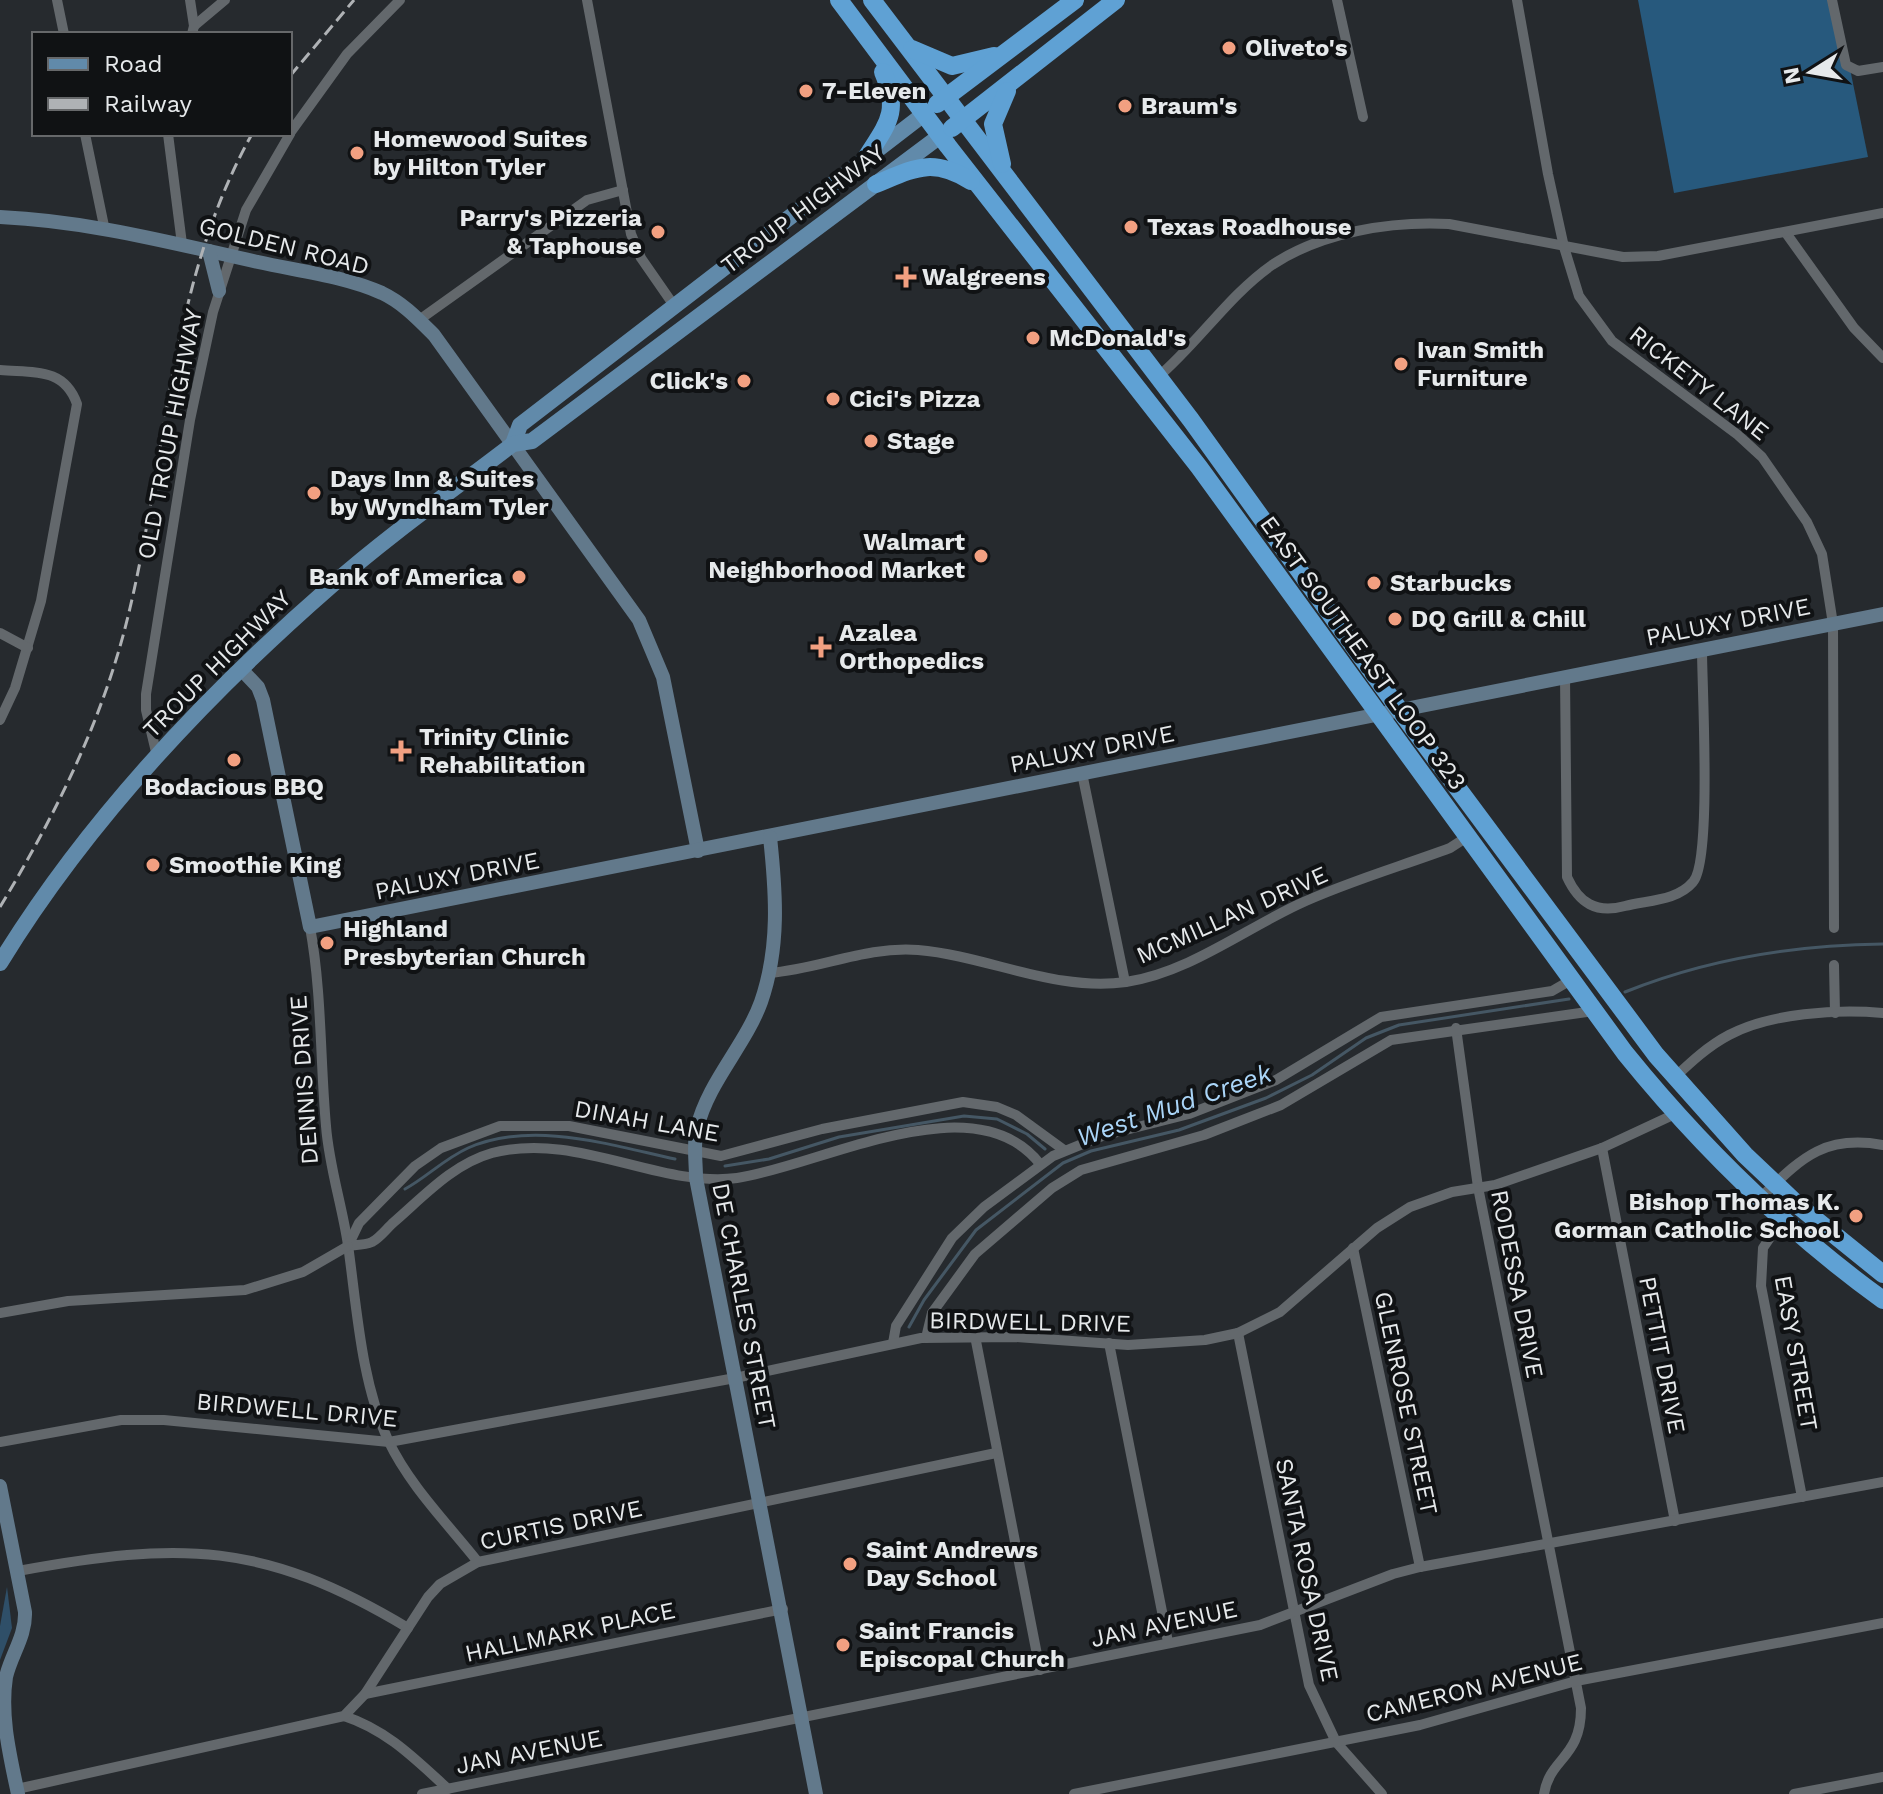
<svg xmlns="http://www.w3.org/2000/svg" width="1883" height="1794" font-family="'Work Sans',sans-serif">
<style>
.green{fill:#2f4f68}
.forest{fill:#27597d}
.lines{fill:none;stroke-linecap:round;stroke-linejoin:round}
.stream{stroke:#455764;stroke-width:3}
.street{stroke:#63686c;stroke-width:10}
.secondary{stroke:#62798b;stroke-width:14}
.primary{stroke:#618aaa;stroke-width:16}
.highway{stroke:#5fa1d4;stroke-width:18}
.rail{stroke:#afb2b5;stroke-width:3;stroke-dasharray:12 6;stroke-linecap:butt}
.poi-dot{fill:#f2a081;stroke:#101214;stroke-width:3}
.labels{text-anchor:middle;dominant-baseline:central;stroke-width:8;stroke-linejoin:round;paint-order:stroke}
.poi-label{font-size:24px;font-weight:bold;fill:#e6e9eb;stroke:#101214;text-anchor:start}
.street-label{font-size:24px;fill:#e6e9eb;stroke:#101214}
.water-label{font-size:26px;font-style:italic;fill:#aad5f8;stroke:#101214}
</style>
<rect width="100%" height="100%" fill="#262a2e"/>
<polygon class="green" points="7,1587 12,1628 0,1660 0,1626"/>
<polygon class="forest" points="1638,0 1836,0 1868,157 1674,193"/>
<g class="lines">
<g class="stream">
<path d="M1625,992C1707,959 1795,945 1883,944"/>
<polyline points="725,1166 769,1159 839,1137 964,1116 997,1119 1027,1134 1045,1149"/>
<path d="M405,1189C427,1177 444,1159 468,1148C532,1120 610,1145 675,1159"/>
<polyline points="909,1327 924,1300 976,1230 1063,1163 1091,1151 1179,1130 1266,1098 1312,1075 1366,1038 1399,1025 1569,999"/>
</g>
<g class="street">
<polyline points="57,0 64,34"/>
<polyline points="190,0 194,26 192,34"/>
<polyline points="587,0 631,234 641,258 675,307"/>
<polyline points="1337,0 1363,117"/>
<polyline points="1517,0 1548,174 1564,247 1579,296 1612,341 1738,435 1762,457 1807,522 1822,554 1833,624 1834,928"/>
<polyline points="1832,0 1846,65 1858,71 1883,67"/>
<polyline points="194,26 225,0"/>
<polyline points="290,133 347,54 400,0"/>
<polyline points="85,134 104,226"/>
<polyline points="168,134 182,244"/>
<polyline points="1786,233 1854,328 1883,358"/>
<polyline points="419,320 587,200 623,190"/>
<path d="M0,370C33,373 64,367 77,404L41,601L15,688L0,720"/>
<path d="M1158,377C1198,343 1229,295 1272,265C1322,232 1390,221 1449,224L1623,257L1658,256L1883,213"/>
<polyline points="0,633 28,648"/>
<path d="M1565,676L1567,877C1579,903 1596,914 1625,906C1648,900 1677,901 1693,882C1712,861 1702,688 1702,650"/>
<polyline points="157,756 146,710 146,694 190,420 213,312 246,210 290,134"/>
<polyline points="1082,773 1125,982"/>
<path d="M310,927C322,993 320,1059 326,1126C329,1166 342,1205 348,1245C357,1309 361,1381 388,1440C409,1485 448,1524 478,1562"/>
<polyline points="1834,965 1835,1013"/>
<path d="M769,973C821,969 865,946 918,950C988,956 1055,992 1126,982C1187,973 1242,931 1297,905C1346,882 1399,867 1450,848L1467,837"/>
<path d="M1456,1028L1478,1187L1581,1708C1581,1759 1550,1757 1544,1794"/>
<path d="M1674,1078C1691,1062 1708,1046 1729,1035C1771,1013 1836,1009 1883,1013"/>
<polyline points="1602,1148 1675,1521"/>
<path d="M1040,1164C975,1080 820,1166 737,1178C658,1188 577,1131 492,1153C453,1164 424,1196 394,1222C387,1228 380,1238 372,1242C365,1245 355,1245 348,1246L359,1223L415,1166L441,1148L500,1126H569L721,1156L822,1129L963,1102L997,1107L1016,1115L1064,1150"/>
<path d="M1759,1199C1800,1160 1822,1134 1883,1145"/>
<polyline points="1782,1220 1763,1248 1761,1286 1802,1497"/>
<polyline points="1353,1248 1420,1567"/>
<polyline points="0,1313 68,1301 245,1290 303,1272 348,1246"/>
<polyline points="1238,1333 1309,1685 1336,1742 1382,1794"/>
<polyline points="975,1336 1040,1670"/>
<polyline points="926,1338 932,1313 975,1254 1052,1188 1081,1170 1204,1135 1281,1105 1391,1040 1594,1011"/>
<polyline points="893,1343 896,1326 952,1238 984,1207 1053,1156 1102,1136 1189,1114 1276,1080 1381,1017 1552,991 1571,980"/>
<polyline points="1109,1343 1168,1642"/>
<polyline points="0,1442 121,1420 164,1420 389,1442 735,1378 921,1338 1015,1337 1128,1345 1205,1340 1238,1333 1280,1312 1377,1228 1410,1207 1452,1192 1495,1185 1602,1148 1675,1114"/>
<path d="M18,1571C181,1541 263,1541 408,1628"/>
<polyline points="365,1694 783,1609"/>
<path d="M344,1716C387,1730 415,1759 448,1789"/>
<polyline points="17,1789 344,1716 365,1694 428,1597 440,1584 478,1562 996,1453"/>
<polyline points="422,1794 1260,1625 1393,1574 1420,1567 1883,1482"/>
<polyline points="1074,1794 1420,1725 1576,1681 1883,1623"/>
<polyline points="1794,1794 1883,1777"/>
</g>
<g class="secondary">
<path d="M0,217C89,221 172,243 258,262C298,271 344,276 382,293C403,303 418,319 434,335L639,620L663,677L698,851"/>
<polyline points="209,251 219,291"/>
<polyline points="241,669 258,687 263,700 310,927 1883,614"/>
<path d="M770,837C776,893 780,947 761,1002C745,1046 708,1082 697,1128C693,1143 696,1162 696,1178L816,1794"/>
<path d="M0,1486L25,1612C26,1636 11,1655 6,1677C0,1716 10,1756 18,1794"/>
</g>
<g class="primary">
<polyline points="513,444 520,425 924,114"/>
<path d="M0,963C87,821 206,695 331,586C389,535 453,490 513,444L532,441L940,136"/>
</g>
<g class="highway">
<path d="M839,0L948,146L1199,467L1625,1053C1701,1147 1785,1229 1883,1300"/>
<polyline points="872,0 1191,420 1398,708 1656,1055 1745,1155 1800,1207 1883,1274"/>
<polyline points="912,49 952,66 994,56"/>
<polyline points="937,104 1075,0"/>
<polyline points="952,128 1116,0"/>
<path d="M866,158C888,123 900,112 883,72"/>
<polyline points="1002,164 993,124 1007,91"/>
<path d="M876,184C915,168 932,157 971,181"/>
</g>
<g class="rail">
<polyline points="290,76 354,0"/>
<path d="M0,907C57,812 105,716 130,608C168,447 170,281 252,134"/>
</g>
</g>
<g class="poi-dot">
<circle cx="1229" cy="48" r="8"/>
<circle cx="806" cy="91" r="8"/>
<circle cx="1125" cy="106" r="8"/>
<circle cx="357" cy="153" r="8"/>
<circle cx="1131" cy="227" r="8"/>
<circle cx="658" cy="232" r="8"/>
<path d="M902 265h8v8h8v8h-8v8h-8v-8h-8v-8h8z"/>
<circle cx="1033" cy="338" r="8"/>
<circle cx="1401" cy="364" r="8"/>
<circle cx="744" cy="381" r="8"/>
<circle cx="833" cy="399" r="8"/>
<circle cx="871" cy="441" r="8"/>
<circle cx="314" cy="493" r="8"/>
<circle cx="981" cy="556" r="8"/>
<circle cx="519" cy="577" r="8"/>
<circle cx="1374" cy="583" r="8"/>
<circle cx="1395" cy="619" r="8"/>
<path d="M817 635h8v8h8v8h-8v8h-8v-8h-8v-8h8z"/>
<path d="M397 739h8v8h8v8h-8v8h-8v-8h-8v-8h8z"/>
<circle cx="234" cy="760" r="8"/>
<circle cx="153" cy="865" r="8"/>
<circle cx="327" cy="943" r="8"/>
<circle cx="1856" cy="1216" r="8"/>
<circle cx="850" cy="1564" r="8"/>
<circle cx="843" cy="1645" r="8"/>
</g>
<g class="labels">
<g class="poi-label">
<text x="1245" y="48">Oliveto's</text>
<text x="822" y="91">7-Eleven</text>
<text x="1141" y="106">Braum's</text>
<text x="373" y="139">Homewood Suites<tspan x="373" dy="28">by Hilton Tyler</tspan></text>
<text x="642" y="218" text-anchor="end">Parry's Pizzeria<tspan x="642" dy="28">&amp; Taphouse</tspan></text>
<text x="1147" y="227">Texas Roadhouse</text>
<text x="922" y="277">Walgreens</text>
<text x="1049" y="338">McDonald's</text>
<text x="1417" y="350">Ivan Smith<tspan x="1417" dy="28">Furniture</tspan></text>
<text x="728" y="381" text-anchor="end">Click's</text>
<text x="849" y="399">Cici's Pizza</text>
<text x="887" y="441">Stage</text>
<text x="330" y="479">Days Inn &amp; Suites<tspan x="330" dy="28">by Wyndham Tyler</tspan></text>
<text x="965" y="542" text-anchor="end">Walmart<tspan x="965" dy="28">Neighborhood Market</tspan></text>
<text x="503" y="577" text-anchor="end">Bank of America</text>
<text x="1390" y="583">Starbucks</text>
<text x="1411" y="619">DQ Grill &amp; Chill</text>
<text x="839" y="633">Azalea<tspan x="839" dy="28">Orthopedics</tspan></text>
<text x="419" y="737">Trinity Clinic<tspan x="419" dy="28">Rehabilitation</tspan></text>
<text x="234" y="787" text-anchor="middle">Bodacious BBQ</text>
<text x="169" y="865">Smoothie King</text>
<text x="343" y="929">Highland<tspan x="343" dy="28">Presbyterian Church</tspan></text>
<text x="1840" y="1202" text-anchor="end">Bishop Thomas K.<tspan x="1840" dy="28">Gorman Catholic School</tspan></text>
<text x="866" y="1550">Saint Andrews<tspan x="866" dy="28">Day School</tspan></text>
<text x="859" y="1631">Saint Francis<tspan x="859" dy="28">Episcopal Church</tspan></text>
</g>
<g class="street-label">
<text transform="translate(803 209) rotate(-37)">TROUP HIGHWAY</text>
<text transform="translate(284 246) rotate(14)">GOLDEN ROAD</text>
<text transform="translate(1699 383) rotate(38)">RICKETY LANE</text>
<text transform="translate(170 434) rotate(-79)">OLD TROUP HIGHWAY</text>
<text transform="translate(1728 622) rotate(-11)">PALUXY DRIVE</text>
<text transform="translate(1363 653) rotate(54)">EAST SOUTHEAST LOOP 323</text>
<text transform="translate(217 664) rotate(-45)">TROUP HIGHWAY</text>
<text transform="translate(1092 749) rotate(-11)">PALUXY DRIVE</text>
<text transform="translate(457 876) rotate(-11)">PALUXY DRIVE</text>
<text transform="translate(1232 915) rotate(-24)">MCMILLAN DRIVE</text>
<text transform="translate(304 1080) rotate(-94)">DENNIS DRIVE</text>
<text transform="translate(647 1121) rotate(10)">DINAH LANE</text>
<text transform="translate(1517 1284) rotate(79)">RODESSA DRIVE</text>
<text transform="translate(744 1306) rotate(79)">DE CHARLES STREET</text>
<text transform="translate(1030 1322) rotate(1)">BIRDWELL DRIVE</text>
<text transform="translate(1796 1353) rotate(80)">EASY STREET</text>
<text transform="translate(1662 1355) rotate(79)">PETTIT DRIVE</text>
<text transform="translate(1406 1403) rotate(78)">GLENROSE STREET</text>
<text transform="translate(297 1410) rotate(5)">BIRDWELL DRIVE</text>
<text transform="translate(561 1525) rotate(-12)">CURTIS DRIVE</text>
<text transform="translate(1307 1570) rotate(78)">SANTA ROSA DRIVE</text>
<text transform="translate(1164 1624) rotate(-12)">JAN AVENUE</text>
<text transform="translate(570 1632) rotate(-12)">HALLMARK PLACE</text>
<text transform="translate(1474 1688) rotate(-14)">CAMERON AVENUE</text>
<text transform="translate(529 1752) rotate(-11)">JAN AVENUE</text>
</g>
<g class="water-label">
<text transform="translate(1174 1105) rotate(-19)">West Mud Creek</text>
</g>
</g>
<rect x="32" y="32" width="260" height="104" fill="#101214" stroke="#66686a" stroke-width="2"/>
<rect x="48" y="58" width="40" height="12" fill="#618aaa" stroke="#66686a" stroke-width="2"/>
<text x="104" y="72" font-size="24" fill="#e6e9eb">Road</text>
<rect x="48" y="98" width="40" height="12" fill="#afb2b5" stroke="#66686a" stroke-width="2"/>
<text x="104" y="112" font-size="24" fill="#e6e9eb">Railway</text>
<g transform="translate(1811 72) rotate(259)" stroke="#101214" stroke-width="6" paint-order="stroke">
<path d="M0-6L14 30L0 20L-14 30Z" fill="#e6e9eb"/>
<text y="-12" font-size="22" font-weight="bold" text-anchor="middle" fill="#e6e9eb">N</text>
</g>
</svg>
